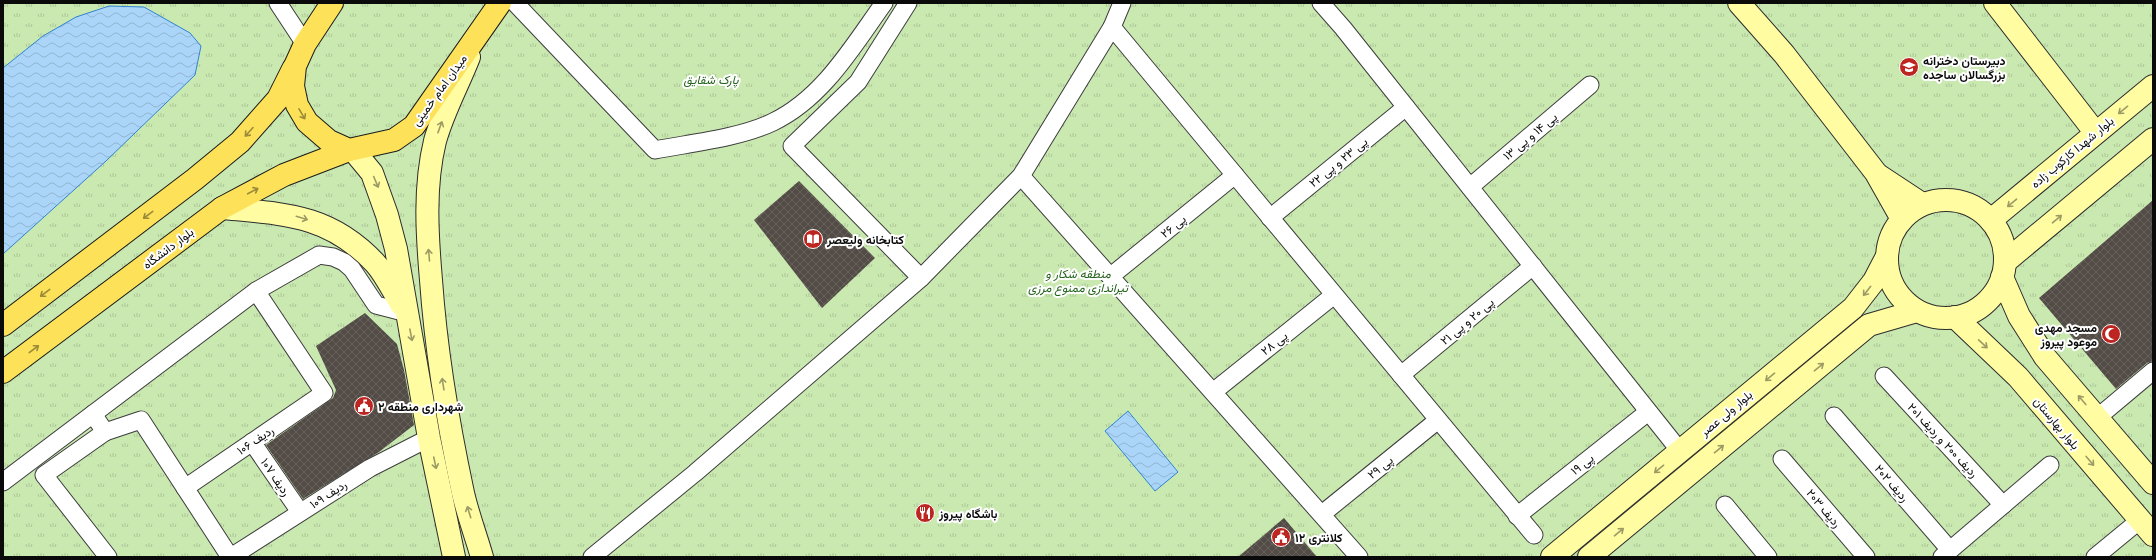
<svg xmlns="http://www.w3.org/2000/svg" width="2156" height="560" font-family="Lora,Vazirmatn,serif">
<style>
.park{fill:url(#park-tufts)}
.water{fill:url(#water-waves);stroke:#3083d1}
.building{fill:url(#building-cross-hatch)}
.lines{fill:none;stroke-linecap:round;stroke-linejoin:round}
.street-casing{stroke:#3d3d3d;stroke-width:19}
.secondary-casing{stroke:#2c2c2c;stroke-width:24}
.primary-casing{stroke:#1b1b1b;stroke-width:24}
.street{stroke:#fff;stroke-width:17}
.secondary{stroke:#fffca2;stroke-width:22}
.primary{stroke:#fde259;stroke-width:22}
.oneway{stroke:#9d9b65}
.oneway2{stroke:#9c8c39}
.labels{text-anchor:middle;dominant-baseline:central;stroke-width:4;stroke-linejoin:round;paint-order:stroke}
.poi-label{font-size:12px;font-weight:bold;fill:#0a0a0a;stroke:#fff;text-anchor:start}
.park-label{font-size:12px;font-style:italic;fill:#23621a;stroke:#fff}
.street-label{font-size:12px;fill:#0a0a0a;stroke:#fff}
</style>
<defs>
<pattern id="park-tufts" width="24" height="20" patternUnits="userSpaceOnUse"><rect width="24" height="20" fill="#cae9b1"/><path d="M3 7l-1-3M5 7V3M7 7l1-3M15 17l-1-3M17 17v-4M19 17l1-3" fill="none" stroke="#acc697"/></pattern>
<pattern id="water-waves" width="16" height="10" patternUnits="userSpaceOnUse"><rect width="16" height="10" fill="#aad5f8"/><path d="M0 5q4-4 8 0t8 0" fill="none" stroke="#91b6d3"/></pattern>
<pattern id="building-cross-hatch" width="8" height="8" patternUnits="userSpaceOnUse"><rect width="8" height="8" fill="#534c46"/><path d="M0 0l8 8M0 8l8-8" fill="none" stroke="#67615c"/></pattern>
</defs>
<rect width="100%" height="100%" fill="#fffce7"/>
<rect class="park" x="3" y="3" width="2150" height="554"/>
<g class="water">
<polygon points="109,6 144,7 190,33 201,46 195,75 106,161 3,254 3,68 43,36 76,17"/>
<polygon points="1128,411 1178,472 1155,491 1105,431"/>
</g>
<g class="building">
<polygon points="799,181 875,258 822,308 754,220"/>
<polygon points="2153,200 2153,361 2147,363 2116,389 2039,298"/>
<polygon points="365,313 397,344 404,370 414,425 379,452 303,499 266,445 333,398 336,390 316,346"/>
<polygon points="1284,518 1317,557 1238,557"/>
</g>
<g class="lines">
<defs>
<g id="street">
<polyline points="278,3 305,44"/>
<path d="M515,3L655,150C691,143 740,138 773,122C823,98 853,46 884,3"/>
<polyline points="908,3 858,82 792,146 921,278"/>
<polyline points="1321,3 1343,28 1680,451"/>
<polyline points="1112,27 1534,535"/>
<polyline points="1021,176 1359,557"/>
<polyline points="1470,187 1590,85"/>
<polyline points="1270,218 1406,107"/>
<polyline points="1111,276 1235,175"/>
<polyline points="1401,375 1533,266"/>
<polyline points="1884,376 2003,505"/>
<polyline points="1213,392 1334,295"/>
<polyline points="93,414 105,432 141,420 230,557"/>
<polyline points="1834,416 1950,550"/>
<polyline points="2097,418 2153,371"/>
<polyline points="105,432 44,475 108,557"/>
<polyline points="252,442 300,512"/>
<polyline points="1782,459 1866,557"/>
<polyline points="3,482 256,291 319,255 333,257 344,262 352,269 376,305 407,313"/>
<polyline points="185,488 324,393 256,291"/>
<polyline points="1725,505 1768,557"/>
<polyline points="1322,514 1438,420"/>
<polyline points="1517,516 1648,412"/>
<polyline points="231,557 370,468 429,438"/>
<polyline points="592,557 695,473 921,278 1021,176 1112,27 1122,3"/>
<polyline points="1942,557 2050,465"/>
<polyline points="2095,557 2140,520"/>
</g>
<g id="secondary">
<polyline points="1739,3 1784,54 1876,173 1902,219"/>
<polyline points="1995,3 2095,132"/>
<path d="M469,57C458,85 443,112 435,141C424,186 427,234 431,280C436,351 448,423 463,493C468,515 476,536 482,557"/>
<polyline points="353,150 372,173 387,215 396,249 429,438 454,557"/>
<polyline points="1878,175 1922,204"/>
<circle cx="1946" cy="259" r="59"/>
<path d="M222,208C284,214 329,214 375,263C385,274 393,291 401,304"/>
<polyline points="1991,220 2153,86"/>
<polyline points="2005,262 2153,139"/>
<polyline points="2002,277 2019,316 2045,357 2153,483"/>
<polyline points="1955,317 2018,377 2153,535"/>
<polyline points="1552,557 1853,308 1874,281 1886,258"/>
<polyline points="1589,557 1869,325 1917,311"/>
</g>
<g id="primary">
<polyline points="332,3 305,44 295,66 293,86 297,105 307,122 329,141 349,150 394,140 414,126 500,3"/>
<polyline points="3,325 195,179 240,142 278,99 293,69"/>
<polyline points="3,372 222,208 284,175 349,150"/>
</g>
</defs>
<use href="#street" class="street-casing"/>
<use href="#secondary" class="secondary-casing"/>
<use href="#primary" class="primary-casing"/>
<use href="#street" class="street"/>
<use href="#secondary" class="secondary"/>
<use href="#primary" class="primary"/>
</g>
<defs><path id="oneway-shaft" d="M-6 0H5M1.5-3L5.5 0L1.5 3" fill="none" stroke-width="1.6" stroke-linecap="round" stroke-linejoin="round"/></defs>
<g class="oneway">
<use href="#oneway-shaft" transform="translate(2123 110) rotate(141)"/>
<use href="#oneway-shaft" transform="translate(440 127) rotate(-70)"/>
<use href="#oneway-shaft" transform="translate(376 182) rotate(67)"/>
<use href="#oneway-shaft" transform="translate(2012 203) rotate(140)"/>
<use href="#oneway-shaft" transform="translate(302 218) rotate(17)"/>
<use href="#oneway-shaft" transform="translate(2057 219) rotate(-40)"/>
<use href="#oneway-shaft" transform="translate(429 255) rotate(-95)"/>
<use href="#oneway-shaft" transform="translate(1867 291) rotate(128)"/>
<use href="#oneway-shaft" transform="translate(411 335) rotate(79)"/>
<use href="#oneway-shaft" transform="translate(1983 344) rotate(43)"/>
<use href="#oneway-shaft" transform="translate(1819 367) rotate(-39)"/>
<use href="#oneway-shaft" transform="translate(1770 377) rotate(140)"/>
<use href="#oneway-shaft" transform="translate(443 384) rotate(-99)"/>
<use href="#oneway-shaft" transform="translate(2082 400) rotate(-130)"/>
<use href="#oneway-shaft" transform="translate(1719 449) rotate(-40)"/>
<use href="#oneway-shaft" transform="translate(2090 461) rotate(50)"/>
<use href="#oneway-shaft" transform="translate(435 463) rotate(78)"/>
<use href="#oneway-shaft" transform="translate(1659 469) rotate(141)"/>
<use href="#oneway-shaft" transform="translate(469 512) rotate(-107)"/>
<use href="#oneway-shaft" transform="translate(1619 532) rotate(-40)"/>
</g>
<g class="oneway2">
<use href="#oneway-shaft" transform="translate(302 114) rotate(60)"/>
<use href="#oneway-shaft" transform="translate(249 132) rotate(132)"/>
<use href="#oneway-shaft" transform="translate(253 191) rotate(-28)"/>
<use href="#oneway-shaft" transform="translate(148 215) rotate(143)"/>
<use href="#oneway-shaft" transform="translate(45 293) rotate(143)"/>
<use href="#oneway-shaft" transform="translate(34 349) rotate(-37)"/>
</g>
<defs>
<symbol id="school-disc" viewBox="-11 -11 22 22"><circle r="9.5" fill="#bd2520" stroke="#fff"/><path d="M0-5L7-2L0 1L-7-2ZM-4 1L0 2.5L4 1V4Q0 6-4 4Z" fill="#fff"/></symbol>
<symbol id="library-disc" viewBox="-11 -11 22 22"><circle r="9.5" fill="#bd2520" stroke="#fff"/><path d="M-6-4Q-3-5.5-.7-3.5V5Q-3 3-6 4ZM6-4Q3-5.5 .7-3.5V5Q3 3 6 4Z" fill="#fff"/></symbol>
<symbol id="mosque-disc" viewBox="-11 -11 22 22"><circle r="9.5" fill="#bd2520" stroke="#fff"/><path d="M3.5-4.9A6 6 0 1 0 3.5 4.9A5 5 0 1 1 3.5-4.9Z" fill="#fff"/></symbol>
<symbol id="civic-disc" viewBox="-11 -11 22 22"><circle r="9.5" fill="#bd2520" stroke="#fff"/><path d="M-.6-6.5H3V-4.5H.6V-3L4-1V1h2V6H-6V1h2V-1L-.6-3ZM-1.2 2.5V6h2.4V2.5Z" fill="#fff"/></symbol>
<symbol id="restaurant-disc" viewBox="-11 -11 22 22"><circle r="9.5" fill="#bd2520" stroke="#fff"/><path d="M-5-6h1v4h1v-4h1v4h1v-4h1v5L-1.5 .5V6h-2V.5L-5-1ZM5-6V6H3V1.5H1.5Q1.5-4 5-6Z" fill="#fff"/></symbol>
</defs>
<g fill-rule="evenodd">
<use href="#school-disc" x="1898" y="56" width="22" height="22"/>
<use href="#library-disc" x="802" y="228" width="22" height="22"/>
<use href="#mosque-disc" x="2100" y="323" width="22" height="22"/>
<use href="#civic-disc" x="353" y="395" width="22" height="22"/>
<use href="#restaurant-disc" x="914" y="502" width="22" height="22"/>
<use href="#civic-disc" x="1270" y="526" width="22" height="22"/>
</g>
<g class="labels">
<g class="poi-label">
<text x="1923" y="60">دبیرستان دخترانه<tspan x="1923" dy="14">بزرگسالان ساجده</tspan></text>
<text x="827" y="239">کتابخانه ولیعصر</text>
<text x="2097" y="327" text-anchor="end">مسجد مهدی<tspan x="2097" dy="14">موعود پیروز</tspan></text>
<text x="378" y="406">شهرداری منطقه ۲</text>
<text x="939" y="513">باشگاه پیروز</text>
<text x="1295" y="537">کلانتری ۱۲</text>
</g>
<g class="park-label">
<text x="711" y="79">پارک شقایق</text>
<text x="1078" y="273">منطقه شکار و<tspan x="1078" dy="14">تیراندازی ممنوع مرزی</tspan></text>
</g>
<g class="street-label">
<text transform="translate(439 90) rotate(-54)">میدان امام خمینی</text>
<text transform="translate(1530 136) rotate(-40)">پی ۱۴ و پی ۱۳</text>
<text transform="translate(2072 152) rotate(-40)">بلوار شهدا کارکوب زاده</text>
<text transform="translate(1338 162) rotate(-39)">پی ۲۳ و پی ۲۲</text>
<text transform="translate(1173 226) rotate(-39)">پی ۲۶</text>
<text transform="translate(168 248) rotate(-37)">بلوار دانشگاه</text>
<text transform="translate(1467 321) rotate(-40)">پی ۲۰ و پی ۲۱</text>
<text transform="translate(1274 343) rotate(-38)">پی ۲۸</text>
<text transform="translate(1726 413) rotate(-40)">بلوار ولی عصر</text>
<text transform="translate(2057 423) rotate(50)">بلوار بهارستان</text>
<text transform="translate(255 440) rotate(-34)">ردیف ۱۰۶</text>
<text transform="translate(1943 440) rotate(47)">ردیف ۲۰۰ و ردیف ۲۰۱</text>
<text transform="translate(1582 464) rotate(-38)">پی ۱۹</text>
<text transform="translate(1380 467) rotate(-39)">پی ۲۹</text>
<text transform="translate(276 477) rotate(56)">ردیف ۱۰۷</text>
<text transform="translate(1892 483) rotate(49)">ردیف ۲۰۲</text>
<text transform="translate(328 494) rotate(-33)">ردیف ۱۰۹</text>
<text transform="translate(1824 508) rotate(50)">ردیف ۲۰۳</text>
</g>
</g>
<rect width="2156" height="560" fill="none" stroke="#0a0a0a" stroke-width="8"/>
</svg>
